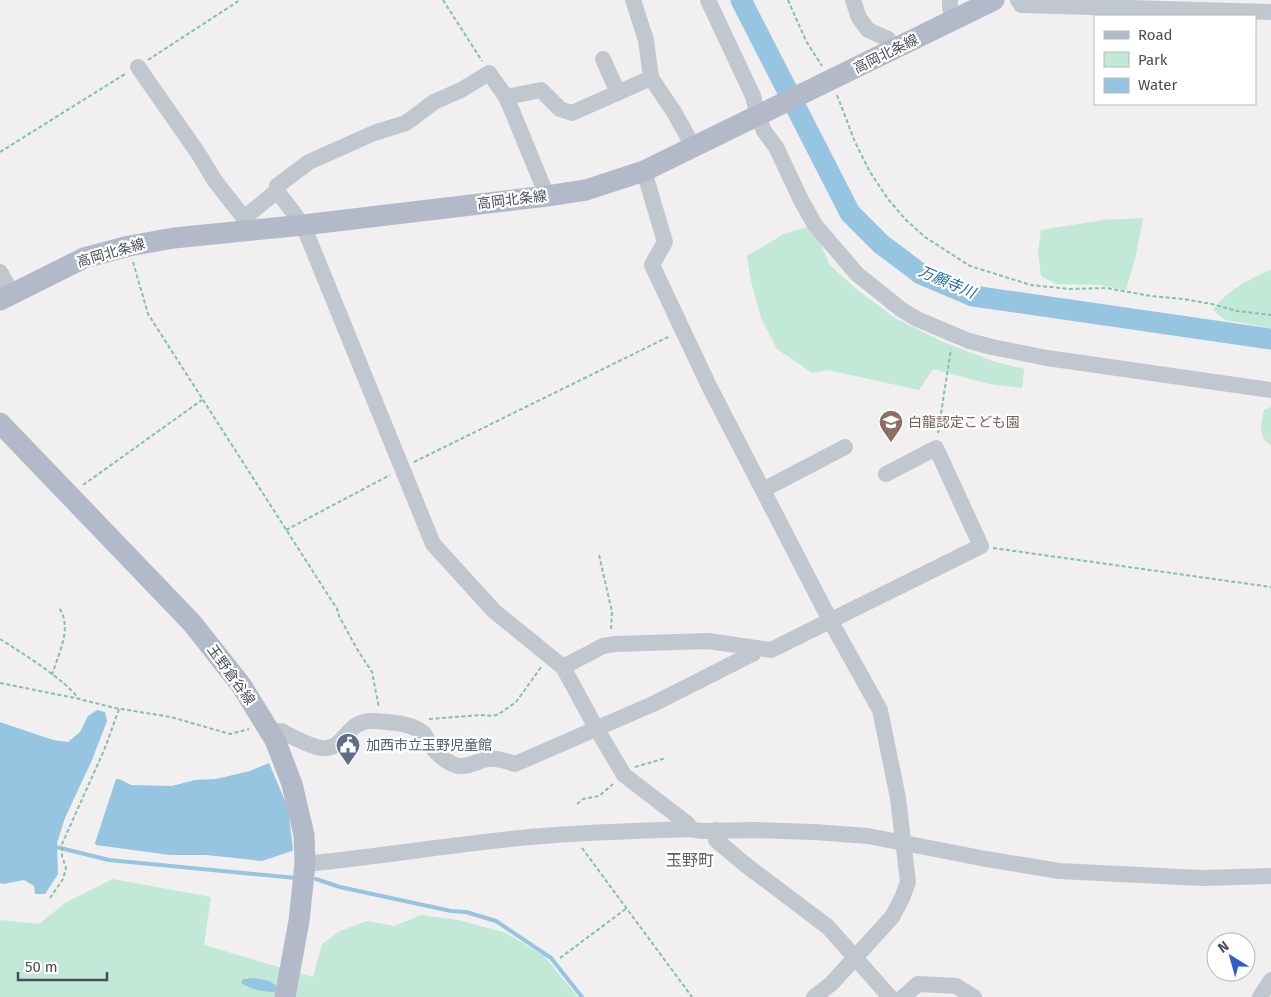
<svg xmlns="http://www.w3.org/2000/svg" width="1271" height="997" font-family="'Fira Sans','Noto Sans JP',sans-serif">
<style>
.green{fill:#c2e9d7}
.water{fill:#95c5e1}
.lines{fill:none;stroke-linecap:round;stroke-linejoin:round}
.stream{stroke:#95c5e1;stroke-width:4}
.river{stroke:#95c5e1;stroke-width:21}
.path{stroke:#7fc3ac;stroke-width:2;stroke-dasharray:4 2.5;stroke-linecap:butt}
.minor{stroke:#c1c7cf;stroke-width:16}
.major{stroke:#b2baca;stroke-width:21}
.labels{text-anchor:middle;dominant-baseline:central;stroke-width:4.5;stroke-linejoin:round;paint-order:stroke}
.street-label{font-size:14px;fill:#494f59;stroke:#fff}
.education-label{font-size:14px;fill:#785e54;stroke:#fff;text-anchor:start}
.service-label{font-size:14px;fill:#4e5e75;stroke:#fff;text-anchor:start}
.water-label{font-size:15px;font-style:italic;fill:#1e6b97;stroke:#fff}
.quarter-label{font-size:16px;fill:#5c5e62;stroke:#fff}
</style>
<rect width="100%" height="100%" fill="#f1efef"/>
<g class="green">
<polygon points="1143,218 1136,255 1126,290 1099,285 1056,284 1041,276 1038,253 1041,230 1103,220"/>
<polygon points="813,225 829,264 855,288 895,318 941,341 992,361 1024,369 1022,388 989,384 933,369 919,390 828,370 812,373 777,349 761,318 751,281 747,256 784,234"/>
<path d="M1271,270V328L1225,320L1213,310C1226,291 1250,278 1271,270Z"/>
<path d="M1271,407V445C1257,437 1261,424 1264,410Z"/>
<polygon points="113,879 211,897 204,945 313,977 322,944 340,931 367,921 394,926 421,915 458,920 506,933 544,956 578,997 0,997 0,920 39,924 65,903"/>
</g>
<g class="water">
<polygon points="97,710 105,712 107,721 92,760 65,818 57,843 58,874 45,894 35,894 34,886 24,880 3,884 0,883 0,722 53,740 68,742 80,732 88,716"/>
<polygon points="269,763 288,808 293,850 292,851 262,861 206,855 170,855 96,845 95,843 116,779 119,779 131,785 172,786 195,780 216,779 250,771"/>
<path d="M252,978C261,979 270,979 277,987L275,992C262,992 253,990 241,983L243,979Z"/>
</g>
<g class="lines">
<g class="stream">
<polyline points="52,846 109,860 296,878"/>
<polyline points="316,879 340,887 451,911 466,912 496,921 551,958 582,997"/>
</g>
<polyline class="river" points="741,0 850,213 881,244 921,274 973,296 1271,339"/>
<g class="path">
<polyline points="443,0 482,61"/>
<polyline points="788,0 806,41 822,66"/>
<polyline points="148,60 240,0"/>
<polyline points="837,95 855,142 870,172 888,199 906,220 925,237 970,266 1031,285 1069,289 1106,288 1151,296 1183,299 1212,304 1237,311 1271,315"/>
<polyline points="0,152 125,74"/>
<polyline points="133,262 148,314 337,609 339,616 357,649 372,672 379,708"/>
<polyline points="938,433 951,349"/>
<polyline points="414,462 670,336"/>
<polyline points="83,485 202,400"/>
<polyline points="286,530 390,475"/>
<polyline points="993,548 1271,587"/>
<polyline points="599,555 612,612 611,630"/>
<path d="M0,639C22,653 64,679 78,698"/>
<path d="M52,675C58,655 73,627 59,608"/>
<polyline points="0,683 75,698 115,708 171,717 230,734 249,729"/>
<polyline points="429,719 481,715 493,716 499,714 516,702 542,666"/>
<polyline points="635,767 666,758"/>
<polyline points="577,804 583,799 599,796 613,784"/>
<polyline points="582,848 692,997"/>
<polyline points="50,898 63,879 66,868 62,856 62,844 105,748 119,709"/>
<polyline points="560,958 627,908"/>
</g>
<g class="minor">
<polyline points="633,0 646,40 651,78 674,112 689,139 692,149"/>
<polyline points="708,0 753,96 758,116 764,131 776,147 801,200 815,225 857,274 902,310 917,319 969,341 992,347 1047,358 1271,390"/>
<polyline points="853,0 859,18 868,30 888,39 895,49"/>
<polyline points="950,0 950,8 954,20"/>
<polyline points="1018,0 1021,5 1271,12"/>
<polyline points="603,59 618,93"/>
<polyline points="138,67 198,153 215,181 244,218 244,231"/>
<polyline points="506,97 541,90 560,109 572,113 651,78"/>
<polyline points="644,171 665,242 652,265 709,386 830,620 880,710 898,798 908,882 902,898 892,917 831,984 814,997"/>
<polyline points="547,196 515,118 506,97 489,73 461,90 434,102 406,123 374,133 309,162 277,186 277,191 303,225 433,544 494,611 563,667 595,726 624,775 688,824 690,829"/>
<polyline points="244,218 277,191"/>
<polyline points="0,272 12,293"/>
<polyline points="763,490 845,447"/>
<polyline points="563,667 603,646 615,644 708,641 771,650 981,546 936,448 886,474"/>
<path d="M271,734L281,731C291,736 316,750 327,748C346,746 347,719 375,721C389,722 412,723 423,733C426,736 428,742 431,746C436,753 446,762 455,765C465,769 477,761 488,759C497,758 506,761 515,764L653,704L746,657L753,654L754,649"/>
<polyline points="715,830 716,840 747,866 828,927 890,997"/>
<path d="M305,864C377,857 448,845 520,838C576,832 633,831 690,829L701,831L754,830L814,832L868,836L986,859L1059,871L1202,878L1271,876"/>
<polyline points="903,997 918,984 956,986 974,997"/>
<polyline points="1260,997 1271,980"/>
</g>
<g class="major">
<polyline points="0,300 84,258 129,246 174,238 303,225 547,196 586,190 644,171 994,0"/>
<polyline points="0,423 192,623 241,685 275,740 292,784 304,835 305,864 299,921 285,997"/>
</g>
</g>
<defs>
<symbol id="school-pin" viewBox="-11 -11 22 30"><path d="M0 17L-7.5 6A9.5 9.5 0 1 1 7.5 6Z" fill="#8d6e63" stroke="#fff"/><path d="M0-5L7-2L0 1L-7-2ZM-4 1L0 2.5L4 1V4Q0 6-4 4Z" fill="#fff"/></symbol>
<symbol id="civic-pin" viewBox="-11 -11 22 30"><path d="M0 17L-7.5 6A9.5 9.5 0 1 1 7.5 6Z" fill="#5c6f8a" stroke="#fff"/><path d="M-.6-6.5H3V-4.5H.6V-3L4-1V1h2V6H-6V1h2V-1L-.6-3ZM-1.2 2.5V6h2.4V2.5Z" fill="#fff"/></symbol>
</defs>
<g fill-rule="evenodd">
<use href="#school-pin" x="877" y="408" width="28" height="38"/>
<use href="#civic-pin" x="334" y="731" width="28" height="38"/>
</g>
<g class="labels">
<g class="street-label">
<text transform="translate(886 54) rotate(-26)">高岡北条線</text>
<text transform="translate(512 200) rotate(-7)">高岡北条線</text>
<text transform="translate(111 253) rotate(-16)">高岡北条線</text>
<text transform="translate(231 675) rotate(54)">玉野倉谷線</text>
</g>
<g class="education-label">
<text x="908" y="422">白龍認定こども園</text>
</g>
<g class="service-label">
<text x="366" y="745">加西市立玉野児童館</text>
</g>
<g class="water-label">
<text transform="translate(947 282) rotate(23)">万願寺川</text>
</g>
<g class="quarter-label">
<text x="690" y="860">玉野町</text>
</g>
</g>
<rect x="1094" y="15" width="162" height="90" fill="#ffffff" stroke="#b6b9bd"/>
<rect x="1104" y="31" width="25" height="8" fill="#b2baca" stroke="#b6b9bd"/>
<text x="1138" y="40" font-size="15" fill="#494f59">Road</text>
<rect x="1104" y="52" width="25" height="15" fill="#c2e9d7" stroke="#b6b9bd"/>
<text x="1138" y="65" font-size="15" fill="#494f59">Park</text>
<rect x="1104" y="78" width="25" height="15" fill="#95c5e1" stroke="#b6b9bd"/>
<text x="1138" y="90" font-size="15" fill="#494f59">Water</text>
<g transform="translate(1231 957) rotate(323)"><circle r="24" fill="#ffffff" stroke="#b6b9bd"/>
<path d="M0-4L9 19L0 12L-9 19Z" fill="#305bca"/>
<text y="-8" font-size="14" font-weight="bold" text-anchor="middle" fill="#494f59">N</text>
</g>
<path d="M18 972v8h89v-8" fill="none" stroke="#494f59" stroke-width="2.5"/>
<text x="25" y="972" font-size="15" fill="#494f59" stroke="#ffffff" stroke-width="4" paint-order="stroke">50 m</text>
</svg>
